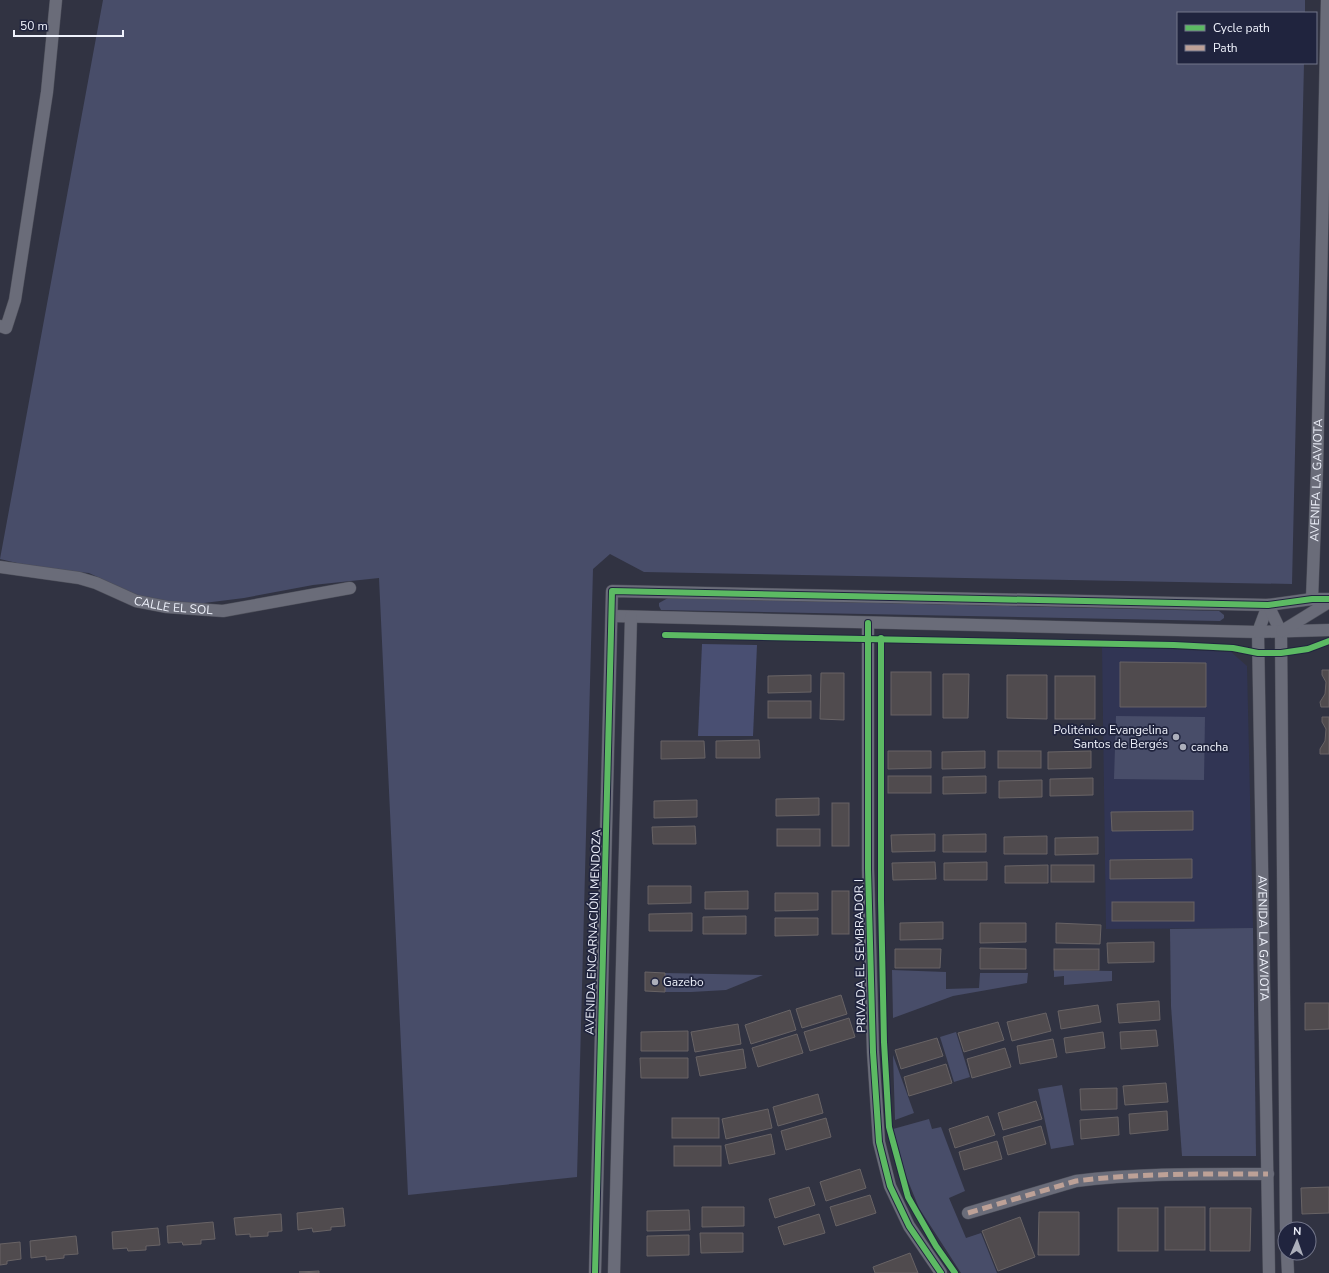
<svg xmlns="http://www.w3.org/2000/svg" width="1329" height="1273" font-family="'Nunito Sans',sans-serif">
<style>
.built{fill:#313554}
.green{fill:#484d69}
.forest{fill:#494f72}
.building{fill:#504b4e;stroke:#686365}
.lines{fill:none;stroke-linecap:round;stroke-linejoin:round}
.minor-casing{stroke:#4d4f5a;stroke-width:13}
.minor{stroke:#6a6c79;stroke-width:12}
.quiet{stroke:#bda197;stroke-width:5;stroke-dasharray:10 5;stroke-linecap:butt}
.cycleway-casing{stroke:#20243e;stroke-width:8}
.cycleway{stroke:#5cba63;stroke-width:6}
.poi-dot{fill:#acafbb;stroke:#20243e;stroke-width:1.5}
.labels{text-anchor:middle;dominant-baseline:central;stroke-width:3.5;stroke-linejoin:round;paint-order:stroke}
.street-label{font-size:12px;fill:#eff2fc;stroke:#20243e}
.poi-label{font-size:12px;fill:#eff2fc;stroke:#20243e;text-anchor:start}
</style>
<rect width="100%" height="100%" fill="#313342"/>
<polygon class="built" points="1102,646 1231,652 1247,666 1253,928 1106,929"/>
<g class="green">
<polygon points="103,0 1305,0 1305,13 1178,13 1178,63 1304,63 1292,584 644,572 610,554 593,569 577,1177 408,1195 379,578 313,585 244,598 196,604 144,599 89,573 38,568 0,559"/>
<polygon points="668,598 1219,611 1224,615 1224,618 1220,621 661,610 659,606 659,603"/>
<polygon points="1116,716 1205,717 1204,780 1114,779"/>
<polygon points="1253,928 1256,1156 1182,1156 1171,1006 1170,929"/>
<polygon points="892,970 946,972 946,989 979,988 980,973 1028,973 1027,983 953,996 893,1018"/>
<polygon points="1054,970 1112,971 1112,981 1064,985 1064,976 1054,977"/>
<polygon points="665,973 763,975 726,990 691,992 665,992"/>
<polygon points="956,1032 970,1077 954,1082 940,1037"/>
<polygon points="893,1055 914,1113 895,1120"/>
<polygon points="1062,1085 1074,1145 1051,1149 1038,1089"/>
<polygon points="929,1119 932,1129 941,1127 965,1191 949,1198 966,1238 981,1233 997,1273 961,1273 919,1208 906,1176 893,1129"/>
</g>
<polygon class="forest" points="702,644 757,645 753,736 698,736"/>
<g class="building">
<polygon points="1120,662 1206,663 1206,707 1120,707"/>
<polygon points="1322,670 1329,670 1329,707 1321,707 1320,702 1325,694 1326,682 1322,675"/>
<rect x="891" y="672" width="40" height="43"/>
<polygon points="821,673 844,673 844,720 820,719"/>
<polygon points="943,674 969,674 968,718 943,718"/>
<polygon points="811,675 811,692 768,693 768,676"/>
<polygon points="1007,675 1047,675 1047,719 1007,718"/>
<rect x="1055" y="676" width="40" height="43"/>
<rect x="768" y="701" width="43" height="17"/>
<polygon points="1322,717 1329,717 1329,754 1320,754 1320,749 1325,741 1326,729 1322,722"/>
<polygon points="759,740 760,758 716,758 716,741"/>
<polygon points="661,741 704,741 705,758 661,759"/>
<polygon points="888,751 931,751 931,768 888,769"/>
<polygon points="985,751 985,768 942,769 942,752"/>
<rect x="998" y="751" width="43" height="17"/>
<polygon points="1091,751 1091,768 1048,769 1048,752"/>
<rect x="888" y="776" width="43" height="17"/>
<polygon points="986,776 986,793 943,794 943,777"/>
<polygon points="1093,778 1093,795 1050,796 1050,779"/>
<polygon points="1042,780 1042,797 999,798 999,781"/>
<polygon points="819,798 819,815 776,816 776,799"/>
<polygon points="697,800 697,817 654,818 654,801"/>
<rect x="832" y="803" width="17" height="43"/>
<polygon points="1193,811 1193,830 1112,831 1111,812"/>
<polygon points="695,826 696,844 653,844 652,827"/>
<rect x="777" y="829" width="43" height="17"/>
<polygon points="935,834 935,851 892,852 891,835"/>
<polygon points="986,834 986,852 943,852 943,835"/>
<polygon points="1047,836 1047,854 1004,854 1004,837"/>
<polygon points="1098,837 1098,854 1055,855 1055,838"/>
<polygon points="1192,859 1192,878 1110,879 1110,860"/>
<polygon points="935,862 936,879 893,880 892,863"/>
<polygon points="987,862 987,880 944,880 944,863"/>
<polygon points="1048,865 1048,883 1005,883 1005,866"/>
<rect x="1051" y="865" width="43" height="17"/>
<polygon points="648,886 691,886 691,903 648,904"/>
<polygon points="748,891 748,909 705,909 705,892"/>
<rect x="832" y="891" width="17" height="43"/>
<polygon points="775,893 818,893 818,910 775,911"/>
<rect x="1112" y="902" width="82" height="19"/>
<polygon points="692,913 692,931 649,931 649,914"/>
<polygon points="746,916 746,934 703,934 703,917"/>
<polygon points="775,918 818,918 818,935 775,936"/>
<polygon points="943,922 943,939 900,940 900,923"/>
<polygon points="980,923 1026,923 1026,942 980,943"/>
<polygon points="1056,923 1101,925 1100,944 1056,943"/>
<polygon points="1154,942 1154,962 1108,963 1107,943"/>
<polygon points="980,948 1026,949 1026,969 980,969"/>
<polygon points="895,949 941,949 940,968 895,968"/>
<rect x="1054" y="949" width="45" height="21"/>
<polygon points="645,972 665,973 665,992 645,991"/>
<polygon points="841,995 847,1014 802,1028 796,1009"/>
<polygon points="1159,1001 1160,1020 1119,1023 1117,1004"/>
<polygon points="1305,1003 1329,1003 1329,1029 1305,1030"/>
<polygon points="1098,1005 1101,1022 1061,1029 1058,1011"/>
<polygon points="790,1010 796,1030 751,1044 745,1025"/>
<polygon points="1046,1013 1051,1031 1012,1041 1007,1022"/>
<polygon points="849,1018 855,1037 810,1051 804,1032"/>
<polygon points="998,1022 1004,1040 964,1052 958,1033"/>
<polygon points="738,1024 741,1044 695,1052 691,1032"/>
<polygon points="1156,1030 1158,1046 1121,1049 1120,1032"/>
<polygon points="688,1031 688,1051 641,1051 641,1032"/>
<polygon points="1103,1032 1105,1048 1066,1053 1064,1038"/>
<polygon points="797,1034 803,1053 758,1067 752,1048"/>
<polygon points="937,1038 943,1056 901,1069 895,1050"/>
<polygon points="1053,1039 1057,1057 1020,1064 1017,1046"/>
<polygon points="1005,1048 1011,1067 972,1078 967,1059"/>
<polygon points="743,1049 746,1068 700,1076 696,1057"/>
<polygon points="640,1058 688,1058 688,1078 641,1078"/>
<polygon points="946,1064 952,1083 909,1096 904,1077"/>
<polygon points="1166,1083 1168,1102 1125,1105 1123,1086"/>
<polygon points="1117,1088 1117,1109 1081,1110 1080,1089"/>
<polygon points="818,1094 823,1113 778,1126 773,1107"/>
<polygon points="1036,1101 1042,1119 1003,1130 998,1113"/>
<polygon points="768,1109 772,1128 726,1139 722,1119"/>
<polygon points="1167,1111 1168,1130 1130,1134 1129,1114"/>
<polygon points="988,1116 995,1135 955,1148 949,1129"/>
<polygon points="1118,1117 1119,1135 1081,1139 1080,1120"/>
<rect x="672" y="1118" width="47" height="20"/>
<polygon points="826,1118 831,1137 786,1150 781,1131"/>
<polygon points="1041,1126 1046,1144 1008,1155 1003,1137"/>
<polygon points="771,1134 775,1154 729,1164 725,1145"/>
<polygon points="997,1141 1002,1159 964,1170 959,1152"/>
<rect x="674" y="1146" width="47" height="20"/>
<polygon points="860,1169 866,1188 826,1201 820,1182"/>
<polygon points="809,1187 815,1205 775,1218 769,1199"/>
<polygon points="1329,1187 1329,1213 1302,1214 1301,1188"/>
<polygon points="870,1195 876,1213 836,1226 830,1207"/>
<polygon points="702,1207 744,1207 744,1226 702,1227"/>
<rect x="1165" y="1207" width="40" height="43"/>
<polygon points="343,1208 345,1226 331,1227 331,1230 313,1232 312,1228 298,1230 297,1213"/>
<rect x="1118" y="1208" width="40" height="43"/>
<polygon points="1210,1208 1251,1208 1250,1251 1210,1251"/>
<polygon points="689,1210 690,1230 647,1231 647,1211"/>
<polygon points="1039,1212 1079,1212 1079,1255 1038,1255"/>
<polygon points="281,1214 282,1231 268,1232 268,1236 250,1237 250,1234 236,1235 234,1218"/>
<polygon points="819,1214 825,1233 784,1245 778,1227"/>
<polygon points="1020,1217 1035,1257 998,1271 982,1231"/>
<polygon points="213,1222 215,1239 201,1240 201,1244 183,1245 182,1242 168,1243 167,1226"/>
<polygon points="158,1228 160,1245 146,1246 146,1250 128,1251 127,1248 113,1249 112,1232"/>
<polygon points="700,1233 743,1233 743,1252 701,1253"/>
<polygon points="689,1235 689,1255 647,1256 647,1236"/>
<polygon points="76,1236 78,1254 64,1255 64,1258 46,1260 46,1256 31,1258 30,1241"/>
<polygon points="20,1242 21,1259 7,1261 7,1264 0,1265 0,1244"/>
<polygon points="910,1253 918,1273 875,1273 873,1267"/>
<polygon points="319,1271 319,1273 299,1272"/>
</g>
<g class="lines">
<defs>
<g id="minor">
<polyline points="0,326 6,328 15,300 47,92 56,0"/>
<path id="s1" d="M0,567L79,578L96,583L136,601L167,607L223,611L350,588"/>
<path id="s2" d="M1312,599L1317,469L1327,0"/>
<path id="s3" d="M1268,605L1258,632L1269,1273"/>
<polyline points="1268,605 1281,632 1286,1229"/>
<polyline points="612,616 1258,632 1329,630"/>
<polyline points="868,623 868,869 873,1052 879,1142 890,1186 909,1226 941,1273"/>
<polyline points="1282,631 1329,602"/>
<path d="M968,1213L1076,1181C1139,1173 1204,1174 1268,1174"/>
<polyline points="1287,1253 1288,1273"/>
<polyline points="595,1273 612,591 1268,605 1312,599 1329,599"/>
<polyline points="614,1273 631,617"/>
</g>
</defs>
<use href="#minor" class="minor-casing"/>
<use href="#minor" class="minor"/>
<path class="quiet" d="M968,1213L1076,1181C1139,1173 1204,1174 1268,1174"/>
<defs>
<g id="cycleway">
<polyline points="868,623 868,869 873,1052 879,1142 890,1186 909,1226 941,1273"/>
<polyline points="665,635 1174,645 1233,648 1258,653 1281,653 1308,649 1329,641"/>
<polyline points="881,638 881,900 884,1042 889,1127 908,1197 936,1246 955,1273"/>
<polyline points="595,1273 612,591 1268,605 1312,599 1329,599"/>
</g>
</defs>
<use href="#cycleway" class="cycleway-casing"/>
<use href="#cycleway" class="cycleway"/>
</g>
<g class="poi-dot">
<circle cx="1176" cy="737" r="4"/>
<circle cx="1183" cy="747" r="4"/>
<circle cx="655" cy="982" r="4"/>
</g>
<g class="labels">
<g class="street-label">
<text stroke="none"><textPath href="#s2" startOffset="119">AVENIFA LA GAVIOTA</textPath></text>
<text stroke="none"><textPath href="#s1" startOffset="179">CALLE EL SOL</textPath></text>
<text transform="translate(593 932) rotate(-88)">AVENIDA ENCARNACIÓN MENDOZA</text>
<text stroke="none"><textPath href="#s3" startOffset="335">AVENIDA LA GAVIOTA</textPath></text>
<text transform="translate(860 956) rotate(-91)">PRIVADA EL SEMBRADOR I</text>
</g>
<g class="poi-label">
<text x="1168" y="730" text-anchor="end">Politénico Evangelina<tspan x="1168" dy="14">Santos de Bergés</tspan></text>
<text x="1191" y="747">cancha</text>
<text x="663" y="982">Gazebo</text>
</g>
</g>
<rect x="1177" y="12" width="140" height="52" fill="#20243e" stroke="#73768a"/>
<rect x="1185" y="25" width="20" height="6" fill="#5cba63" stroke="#73768a"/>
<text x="1213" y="32" font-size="12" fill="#eff2fc">Cycle path</text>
<rect x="1185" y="45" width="20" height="6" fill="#bda197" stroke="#73768a"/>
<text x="1213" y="52" font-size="12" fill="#eff2fc">Path</text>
<g transform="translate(1297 1241) rotate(2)"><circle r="19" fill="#20243e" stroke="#73768a"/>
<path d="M0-3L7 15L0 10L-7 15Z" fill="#acafbb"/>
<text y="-6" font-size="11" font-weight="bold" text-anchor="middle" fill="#eff2fc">N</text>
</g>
<path d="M14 30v6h109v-6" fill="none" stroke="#eff2fc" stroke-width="2"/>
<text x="20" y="30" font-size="12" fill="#eff2fc" stroke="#20243e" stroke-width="3" paint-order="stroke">50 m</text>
</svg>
